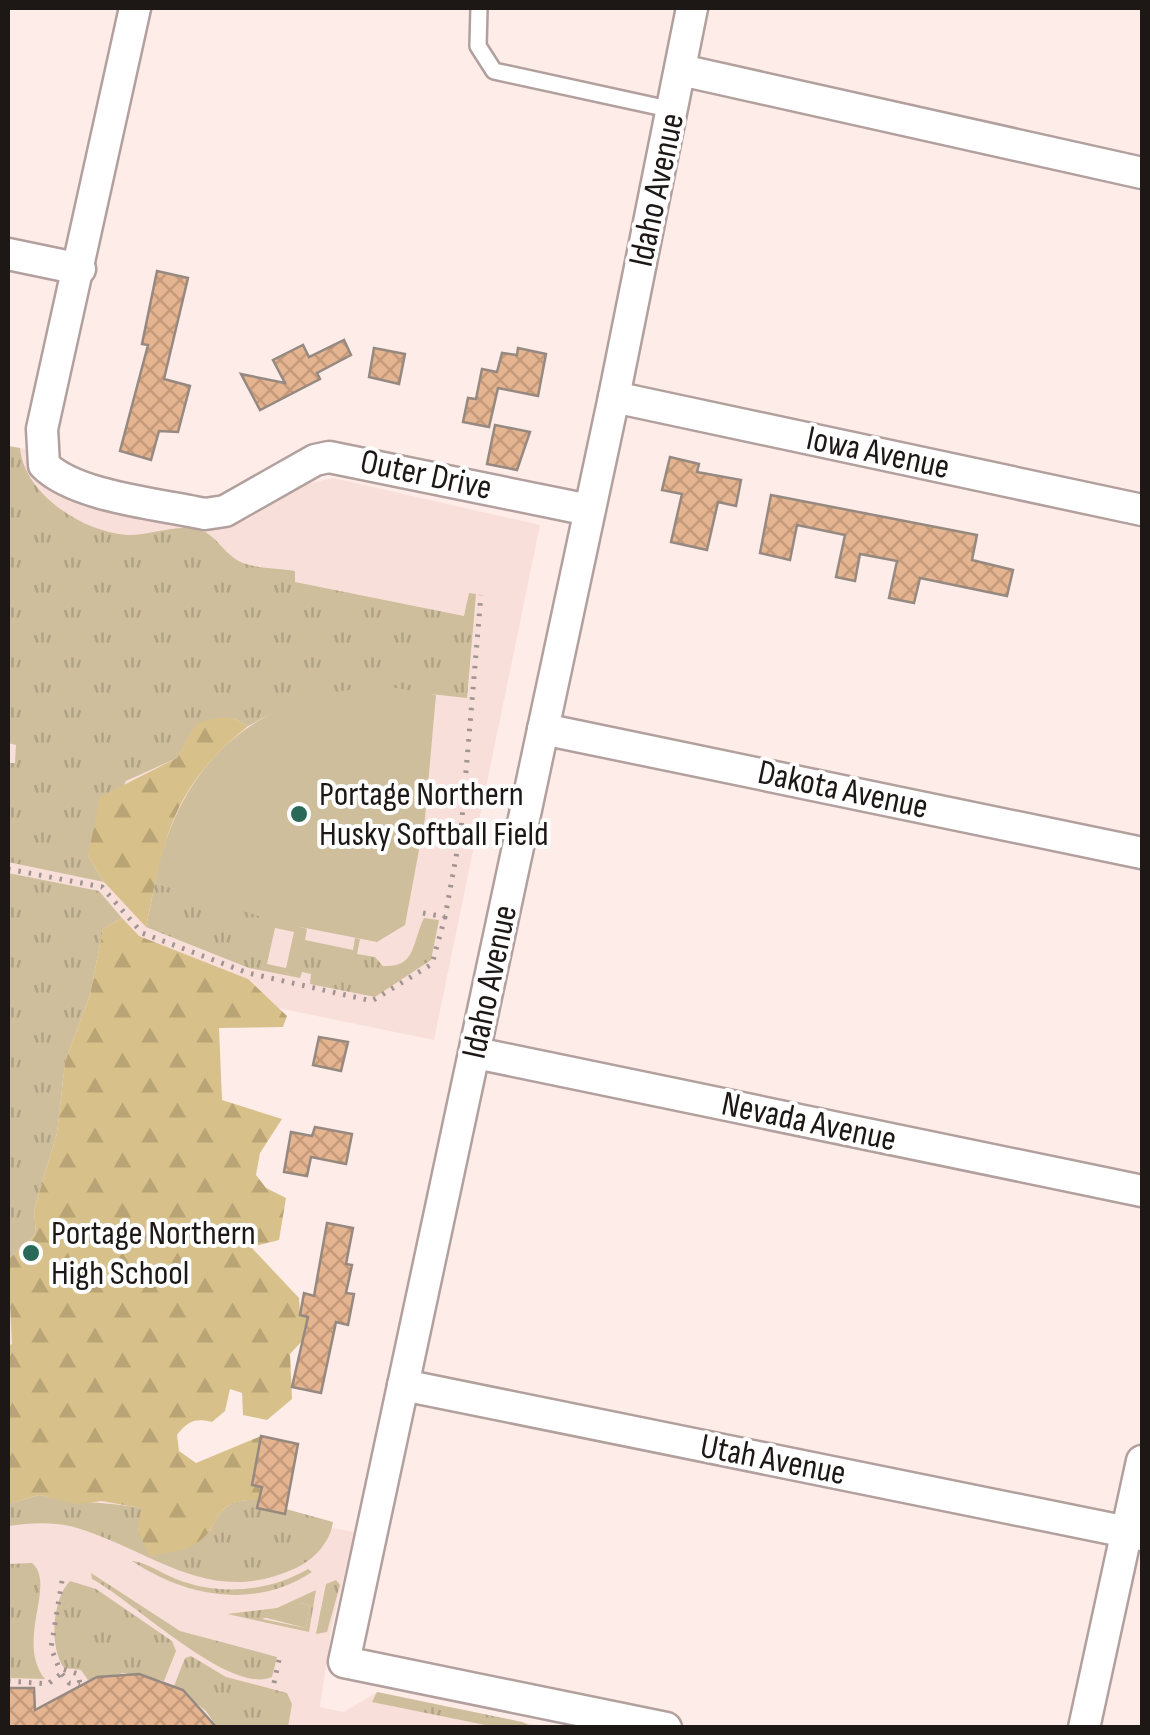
<svg xmlns="http://www.w3.org/2000/svg" width="1150" height="1735" font-family="'Sofia Sans Condensed',sans-serif">
<style>
.built{fill:#f9dfda}
.grass{fill:url(#grass-tufts);fill-rule:evenodd}
.forest{fill:url(#forest-firs)}
.garden{fill:#cebe9b}
.building{fill:url(#building-cross-hatch);stroke:#968980;stroke-width:2.5}
.lines{fill:none;stroke-linecap:round;stroke-linejoin:round}
.service-casing{stroke:#b1a09d;stroke-width:20}
.minor-casing{stroke:#b1a09d;stroke-width:35}
.path{stroke:#a09391;stroke-width:5;stroke-dasharray:2.5 8;stroke-linecap:butt}
.service{stroke:#fff;stroke-width:15}
.minor{stroke:#fff;stroke-width:30}
.poi-dot{fill:#286958;stroke:#fff;stroke-width:4}
.labels{text-anchor:middle;dominant-baseline:central;stroke-width:8;stroke-linejoin:round;paint-order:stroke}
.street-label{font-size:35px;fill:#1d1716;stroke:#fff}
.poi-label{font-size:35px;fill:#1d1716;stroke:#fff;text-anchor:start}
</style>
<defs>
<pattern id="grass-tufts" width="24" height="20" patternUnits="userSpaceOnUse" patternTransform="scale(2.5)"><rect width="24" height="20" fill="#cebe9b"/><path d="M3 7l-1-3M5 7V3M7 7l1-3M15 17l-1-3M17 17v-4M19 17l1-3" fill="none" stroke="#b0a385"/></pattern>
<pattern id="forest-firs" width="22" height="20" patternUnits="userSpaceOnUse" patternTransform="scale(2.5)"><rect width="22" height="20" fill="#d8c08a"/><path d="M5 1l3.5 6h-7zM16 11l3.5 6h-7z" fill="#b9a476"/></pattern>
<pattern id="building-cross-hatch" width="8" height="8" patternUnits="userSpaceOnUse" patternTransform="scale(2.5)"><rect width="8" height="8" fill="#e5b490"/><path d="M0 0l8 8M0 8l8-8" fill="none" stroke="#c49a7b"/></pattern>
</defs>
<rect width="100%" height="100%" fill="#feece9"/>
<polygon class="built" points="8,446 31,450 53,490 63,495 222,524 247,520 306,484 333,478 540,525 434,1040 112,974 11,1466 354,1532 331,1631 320,1707 344,1712 377,1692 547,1727 8,1727"/>
<g class="grass">
<path d="M8,446L20,448C24,494 83,532 127,535C151,536 182,521 205,532C215,537 224,551 234,558C248,569 277,568 295,571V582L464,616L469,593L476,594L467,698C375,689 334,678 248,726L233,718L197,724L177,758L126,781L88,856L104,882L8,862V772L9,763H15L16,745L8,743Z"/>
<polygon points="8,873 99,891 122,918 103,929 90,995 65,1062 57,1133 34,1210 36,1233 8,1260"/>
<path d="M155,883L307,929L305,940L353,950L355,938L360,939L357,954L375,957L383,966C417,968 412,941 424,918L439,920L431,960L375,997L310,984L311,974L302,972L300,978L249,968L146,927ZM275,928L294,932L286,968L267,964Z"/>
<path d="M39,1495C74,1503 107,1502 142,1508L138,1531H210C222,1506 230,1499 259,1500L258,1508L285,1514L286,1509L333,1522C330,1542 315,1559 296,1568C209,1608 156,1552 77,1528C55,1521 30,1523 8,1526V1504Z"/>
<path d="M132,1561C148,1563 161,1573 176,1579C218,1596 269,1592 308,1569L312,1572C255,1610 186,1597 132,1561Z"/>
<path d="M32,1563C57,1584 15,1641 45,1679L8,1678V1564Z"/>
<path d="M91,1573L180,1631L277,1657L272,1677C230,1696 131,1599 92,1579Z"/>
<polygon points="336,1580 340,1585 327,1632 316,1634 326,1584"/>
<path d="M70,1581L96,1589L172,1641L176,1651L164,1681L124,1673L88,1680L81,1670L64,1668C49,1647 52,1599 70,1581Z"/>
<path d="M316,1590L309,1632L227,1614L277,1608ZM302,1603L310,1606L306,1628L262,1619Z"/>
<polygon points="191,1656 226,1677 287,1693 292,1704 288,1727 217,1727 206,1711 174,1686 185,1658"/>
<polygon points="377,1692 522,1722 533,1727 495,1727 372,1702"/>
</g>
<g class="forest">
<path d="M214,718H233L248,726C171,789 165,835 146,927L104,882L88,856L100,797L177,758L196,724Z"/>
<path d="M122,918L139,936L248,979L287,1016L283,1027L219,1028L222,1100L282,1119L260,1153L256,1175L266,1188L286,1198L279,1240L251,1247L299,1298L300,1315L323,1323L316,1340L302,1341L290,1354L292,1399L267,1420L243,1415L242,1393L230,1389L225,1411L212,1422C195,1418 188,1421 177,1435L179,1451L196,1463L261,1436L252,1484L262,1487L259,1500C207,1498 226,1529 190,1547C179,1552 162,1553 150,1556L138,1531L141,1508L102,1501L78,1504L39,1495L8,1504V1347L12,1344L8,1260L36,1233L34,1210L57,1133L65,1062L90,995L103,929Z"/>
</g>
<g class="garden">
<path d="M396,688L436,695L425,818L405,925L377,942L280,923L155,883C178,758 267,683 396,688Z"/>
<polygon points="302,1603 310,1606 306,1628 259,1616"/>
</g>
<g class="building">
<polygon points="157,271 188,278 164,379 190,386 178,432 159,431 151,460 120,451 148,345 142,344"/>
<polygon points="344,340 351,355 317,373 320,379 260,410 241,374 285,383 273,360 303,345 309,357"/>
<polygon points="374,348 405,354 399,384 369,377"/>
<polygon points="518,348 546,354 538,396 498,388 489,427 463,422 468,398 476,399 482,369 497,372 502,353 517,355"/>
<polygon points="495,425 530,432 517,470 487,464"/>
<polygon points="670,457 699,464 697,472 741,480 736,506 718,502 707,550 671,542 682,494 662,490"/>
<polygon points="771,495 977,535 972,560 1013,570 1007,596 920,578 914,603 889,598 897,561 860,554 855,581 836,577 845,535 797,525 790,560 760,553"/>
<polygon points="319,1037 348,1042 341,1071 313,1065"/>
<polygon points="315,1127 352,1134 346,1164 311,1157 307,1176 284,1172 291,1132 312,1136"/>
<polygon points="327,1223 353,1228 346,1264 352,1265 346,1293 354,1294 348,1325 336,1322 321,1393 292,1387 308,1317 300,1315 304,1293 314,1296"/>
<polygon points="261,1436 298,1444 285,1514 257,1508 262,1487 252,1485"/>
<polygon points="139,1674 183,1690 217,1728 8,1728 8,1688 34,1688 35,1710 97,1677"/>
</g>
<g class="lines">
<defs>
<polyline id="service" points="479,8 478,46 494,71 673,110"/>
<g id="minor">
<path d="M135,8L42,429L44,465C76,497 160,504 205,514L225,511L315,460L329,457L589,510"/>
<polyline points="681,70 1142,173"/>
<polyline points="8,254 80,269"/>
<polyline points="614,397 1142,510"/>
<polyline points="543,729 1142,853"/>
<polyline points="476,1053 1142,1191"/>
<polyline points="403,1385 1142,1535"/>
<polyline points="666,1728 344,1662 614,397 692,8"/>
<polyline points="1084,1728 1142,1461"/>
</g>
</defs>
<use href="#service" class="service-casing"/>
<use href="#minor" class="minor-casing"/>
<g class="path">
<polyline points="8,869 102,887 142,933 248,973 372,1001 432,964 445,917"/>
<polyline points="423,913 445,917 461,830 481,595"/>
<polyline points="62,1581 51,1648 59,1668 78,1674 80,1684"/>
<polyline points="62,1674 69,1683 80,1684"/>
<polyline points="8,1681 48,1684 62,1673"/>
<polyline points="274,1683 279,1660"/>
</g>
<use href="#service" class="service"/>
<use href="#minor" class="minor"/>
</g>
<g class="poi-dot">
<circle cx="299" cy="814" r="10"/>
<circle cx="31" cy="1253" r="10"/>
</g>
<g class="labels">
<g class="street-label">
<text transform="translate(657 190) rotate(-78)">Idaho Avenue</text>
<text transform="translate(878 453) rotate(12)">Iowa Avenue</text>
<text transform="translate(426 475) rotate(12)">Outer Drive</text>
<text transform="translate(843 790) rotate(12)">Dakota Avenue</text>
<text transform="translate(490 982) rotate(-78)">Idaho Avenue</text>
<text transform="translate(809 1122) rotate(12)">Nevada Avenue</text>
<text transform="translate(773 1460) rotate(11)">Utah Avenue</text>
</g>
<g class="poi-label">
<text x="319" y="794">Portage Northern<tspan x="319" dy="40">Husky Softball Field</tspan></text>
<text x="51" y="1233">Portage Northern<tspan x="51" dy="40">High School</tspan></text>
</g>
</g>
<rect width="1150" height="1735" fill="none" stroke="#1d1716" stroke-width="20"/>
</svg>
